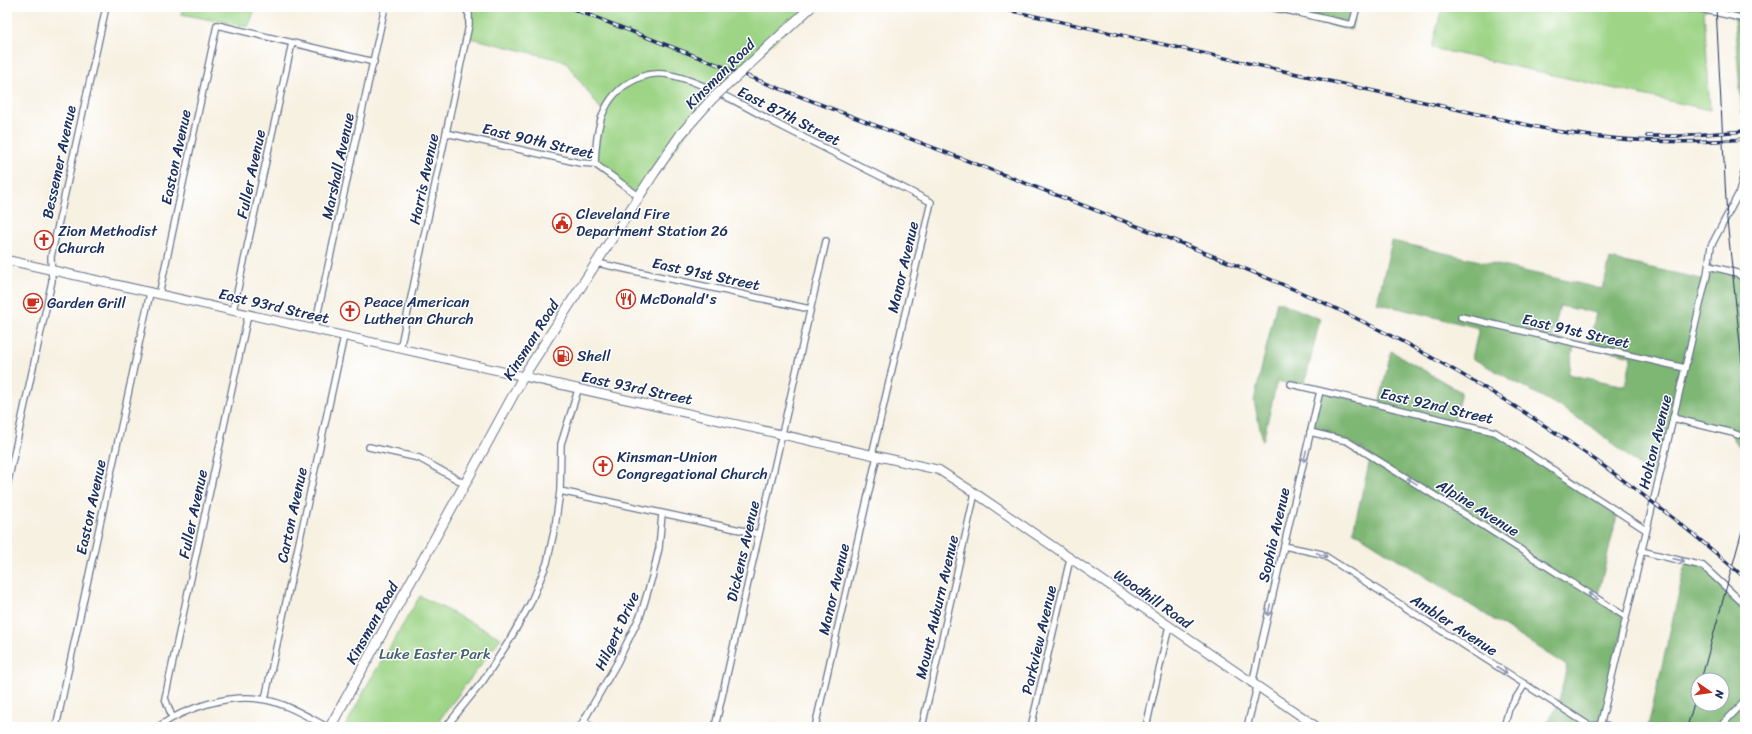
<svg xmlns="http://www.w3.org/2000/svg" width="1752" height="734" font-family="Sriracha,sans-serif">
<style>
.green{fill:#9dd486;stroke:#5c8272}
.forest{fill:#7eb673;stroke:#4c7268;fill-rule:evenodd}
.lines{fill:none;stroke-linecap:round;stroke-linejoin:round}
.street-casing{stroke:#68738c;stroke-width:8}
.secondary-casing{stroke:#68738c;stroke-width:10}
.primary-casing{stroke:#68738c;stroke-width:11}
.street{stroke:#fff;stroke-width:5.5}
.secondary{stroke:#fff;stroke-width:8}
.primary{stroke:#fff;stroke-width:9}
.tram{stroke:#1b2f5e;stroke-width:1}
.rail-casing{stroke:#1b2f5e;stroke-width:3.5}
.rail{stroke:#fff;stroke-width:2;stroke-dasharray:6;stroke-linecap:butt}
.primary-bridge-casing{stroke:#68738c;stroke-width:11;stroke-linecap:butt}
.primary-bridge{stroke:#fff;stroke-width:9}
.oneway{stroke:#8d97ae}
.labels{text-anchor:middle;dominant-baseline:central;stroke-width:3;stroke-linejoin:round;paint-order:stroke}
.street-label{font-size:15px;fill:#1b2f5e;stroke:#fff}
.poi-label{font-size:15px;fill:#1b2f5e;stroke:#fff;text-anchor:start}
.park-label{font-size:15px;fill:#42616a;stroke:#fff}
</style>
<rect width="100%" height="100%" fill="#fff"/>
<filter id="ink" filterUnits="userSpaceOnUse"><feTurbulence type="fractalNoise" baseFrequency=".025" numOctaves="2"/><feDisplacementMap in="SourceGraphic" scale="8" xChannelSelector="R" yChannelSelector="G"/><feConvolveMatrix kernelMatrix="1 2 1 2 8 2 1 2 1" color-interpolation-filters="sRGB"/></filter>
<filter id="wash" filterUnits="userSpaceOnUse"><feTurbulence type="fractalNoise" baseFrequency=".012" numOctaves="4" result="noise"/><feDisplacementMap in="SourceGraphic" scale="16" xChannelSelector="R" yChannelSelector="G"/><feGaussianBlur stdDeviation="0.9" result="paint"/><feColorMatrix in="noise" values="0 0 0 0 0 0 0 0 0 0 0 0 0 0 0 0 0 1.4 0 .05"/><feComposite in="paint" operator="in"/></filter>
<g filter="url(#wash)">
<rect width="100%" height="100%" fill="#f7f1e2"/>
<g class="green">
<polygon points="183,7 256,7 248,27 181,14"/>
<polygon points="464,7 811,7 711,100 640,197 595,164 603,112 565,61 467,37 469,25"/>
<polygon points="1442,7 1707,7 1707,10 1704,10 1710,110 1432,48"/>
<polygon points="420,596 501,638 434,727 345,727 369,682"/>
</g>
<g class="forest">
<polygon points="1252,7 1357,7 1351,30"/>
<polygon points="1733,7 1745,7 1745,115 1742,114"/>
<path d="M1392,241L1603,289L1610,259L1706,280L1709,266L1737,273L1745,281V452L1733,440L1732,433L1673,418L1657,481L1596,430L1557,405L1472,358L1479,328L1377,303ZM1560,306L1596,313L1589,346L1632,356L1625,386L1568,374L1575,343L1552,337Z"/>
<polygon points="1277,301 1320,319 1304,387 1277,381 1263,441 1254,401"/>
<polygon points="1391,351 1461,392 1454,422 1495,432 1618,512 1597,599 1626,617 1600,727 1545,727 1558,705 1567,666 1353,531 1371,456 1347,441 1310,432 1320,391 1379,405"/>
<path d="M1686,562L1703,566L1745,605V727H1648ZM1698,680H1722V704H1698Z"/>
</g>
</g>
<g filter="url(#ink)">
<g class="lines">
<defs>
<g id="street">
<polyline points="1273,7 1352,25 1357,7"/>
<polyline points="1693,7 1745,19"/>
<polyline points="446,133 580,163 595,164 640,197"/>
<path d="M595,164C596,134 599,102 627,84C636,79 645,74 655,74C685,71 750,109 777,124C829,150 880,176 931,202L872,455"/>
<polyline points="597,263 810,309"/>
<polyline points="1709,266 1737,273 1745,280"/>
<polyline points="159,295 217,25 374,62"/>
<polyline points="233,311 292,43"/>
<polyline points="1461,317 1685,368"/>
<polyline points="314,330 385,7"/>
<polyline points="400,349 469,25 469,14 464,7"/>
<polyline points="1291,384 1495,432 1646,530"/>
<polyline points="1673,418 1733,433 1738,435"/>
<polyline points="1310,432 1347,441 1482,525 1626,617"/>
<polyline points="369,447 419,458 465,484"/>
<polyline points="7,486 52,281 51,257 106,7"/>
<polyline points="560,491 759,534"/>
<polyline points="1284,546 1322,554 1590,726 1601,725 1609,727"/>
<polyline points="1641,551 1703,566 1745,605"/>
<polyline points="1252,684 1320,391"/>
<polyline points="265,699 344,336"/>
<polyline points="172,717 165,698 248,315"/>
<polyline points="584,721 593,727"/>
<polyline points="56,727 150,293"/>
<path d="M158,727C186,707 231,693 266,700C287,704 308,717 327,727"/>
<polyline points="446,727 483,681 509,641 530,604 547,563 555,527 560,491 561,444 578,390"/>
<polyline points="580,727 617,663 641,614 653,574 659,548 662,514"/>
<polyline points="715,727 826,241"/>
<polyline points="815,727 877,456"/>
<polyline points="922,727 975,493"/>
<polyline points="1031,727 1070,559"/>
<polyline points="1146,727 1169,626"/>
<polyline points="1247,727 1257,687"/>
<polyline points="1504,727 1509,709 1525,684"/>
<polyline points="1600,727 1707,275 1711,246 1739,193 1745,169"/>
<polyline points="1720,727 1745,701"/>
</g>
<polyline id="secondary" points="7,260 939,470 975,493 1317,727"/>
<polyline id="primary" points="330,727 465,484 523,377 654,173 681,134 711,100"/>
</defs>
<use href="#street" class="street-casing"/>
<use href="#secondary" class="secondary-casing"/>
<use href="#primary" class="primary-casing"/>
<use href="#street" class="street"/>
<use href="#secondary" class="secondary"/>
<use href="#primary" class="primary"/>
<g class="tram">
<polyline points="1716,7 1727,220 1745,391"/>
<polyline points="1701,680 1745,520"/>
<polyline points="1687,727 1698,690"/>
</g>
<defs>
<g id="rail">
<path d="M568,7L1173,240C1223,260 1273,279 1322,302C1476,373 1617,466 1745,578"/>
<path d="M994,7L1555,131C1618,141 1681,145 1745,139"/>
<polyline points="1647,136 1680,136 1745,131"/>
</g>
</defs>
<use href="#rail" class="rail-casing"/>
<use href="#rail" class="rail"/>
<defs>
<polyline id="primary-bridge" points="711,100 811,7"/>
</defs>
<use href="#primary-bridge" class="primary-bridge-casing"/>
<use href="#primary-bridge" class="primary-bridge"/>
</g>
<defs><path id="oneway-shaft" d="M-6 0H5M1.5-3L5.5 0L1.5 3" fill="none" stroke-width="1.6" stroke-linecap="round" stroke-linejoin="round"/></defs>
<g class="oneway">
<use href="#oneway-shaft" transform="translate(1305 456) rotate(103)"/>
<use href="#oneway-shaft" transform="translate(1412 481) rotate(-148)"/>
<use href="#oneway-shaft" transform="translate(1322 555) rotate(22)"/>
<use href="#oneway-shaft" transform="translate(1679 560) rotate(13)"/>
<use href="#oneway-shaft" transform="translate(1593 596) rotate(-147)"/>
<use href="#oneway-shaft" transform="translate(1269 610) rotate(103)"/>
<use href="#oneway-shaft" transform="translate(1502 670) rotate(33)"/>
</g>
</g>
<defs>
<symbol id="civic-ring" viewBox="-11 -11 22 22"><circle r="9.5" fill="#fff" stroke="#c8321e" stroke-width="1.5"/><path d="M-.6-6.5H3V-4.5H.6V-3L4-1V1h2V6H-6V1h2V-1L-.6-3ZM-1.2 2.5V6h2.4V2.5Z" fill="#c8321e"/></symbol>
<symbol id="church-ring" viewBox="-11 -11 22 22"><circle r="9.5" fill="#fff" stroke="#c8321e" stroke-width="1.5"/><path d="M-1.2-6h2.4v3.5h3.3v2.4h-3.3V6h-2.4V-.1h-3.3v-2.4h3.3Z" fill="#c8321e"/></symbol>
<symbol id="restaurant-ring" viewBox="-11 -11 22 22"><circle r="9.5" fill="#fff" stroke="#c8321e" stroke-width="1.5"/><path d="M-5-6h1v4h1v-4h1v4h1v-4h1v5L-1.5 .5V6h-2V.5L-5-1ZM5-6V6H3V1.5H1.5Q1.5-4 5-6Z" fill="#c8321e"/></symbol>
<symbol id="cafe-ring" viewBox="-11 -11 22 22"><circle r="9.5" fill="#fff" stroke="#c8321e" stroke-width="1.5"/><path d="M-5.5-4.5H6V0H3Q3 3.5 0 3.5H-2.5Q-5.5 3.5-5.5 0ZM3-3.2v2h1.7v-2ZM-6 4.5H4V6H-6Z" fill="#c8321e"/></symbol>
<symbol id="fuel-ring" viewBox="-11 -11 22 22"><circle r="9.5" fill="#fff" stroke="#c8321e" stroke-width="1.5"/><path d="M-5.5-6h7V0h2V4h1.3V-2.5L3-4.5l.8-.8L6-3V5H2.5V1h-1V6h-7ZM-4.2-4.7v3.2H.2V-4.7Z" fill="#c8321e"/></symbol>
</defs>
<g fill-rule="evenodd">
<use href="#civic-ring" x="551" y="212" width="22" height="22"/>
<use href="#church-ring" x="33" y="229" width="22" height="22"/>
<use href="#restaurant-ring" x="615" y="288" width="22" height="22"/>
<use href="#cafe-ring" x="22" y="292" width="22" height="22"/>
<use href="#church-ring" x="339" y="300" width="22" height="22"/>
<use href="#fuel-ring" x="552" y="345" width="22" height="22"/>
<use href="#church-ring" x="592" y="455" width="22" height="22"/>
</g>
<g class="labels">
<g class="street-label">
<text transform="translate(720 74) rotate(-45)">Kinsman Road</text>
<text transform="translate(789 116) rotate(27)">East 87th Street</text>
<text transform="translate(538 141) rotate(13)">East 90th Street</text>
<text transform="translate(176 157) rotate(-78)">Easton Avenue</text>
<text transform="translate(59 162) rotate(-78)">Bessemer Avenue</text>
<text transform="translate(338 166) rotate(-78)">Marshall Avenue</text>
<text transform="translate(251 174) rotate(-78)">Fuller Avenue</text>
<text transform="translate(424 179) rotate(-78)">Harris Avenue</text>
<text transform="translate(903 267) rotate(-77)">Manor Avenue</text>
<text transform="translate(706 274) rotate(12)">East 91st Street</text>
<text transform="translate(274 306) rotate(13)">East 93rd Street</text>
<text transform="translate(1576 331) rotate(13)">East 91st Street</text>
<text transform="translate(531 340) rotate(-58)">Kinsman Road</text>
<text transform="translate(637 388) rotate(12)">East 93rd Street</text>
<text transform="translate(1437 406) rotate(13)">East 92nd Street</text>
<text transform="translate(1655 442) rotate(-76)">Holton Avenue</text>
<text transform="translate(91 507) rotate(-78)">Easton Avenue</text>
<text transform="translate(1478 508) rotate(32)">Alpine Avenue</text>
<text transform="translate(193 514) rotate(-78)">Fuller Avenue</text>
<text transform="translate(292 515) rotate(-78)">Carton Avenue</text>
<text transform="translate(1274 535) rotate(-77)">Sophia Avenue</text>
<text transform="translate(743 551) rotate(-77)">Dickens Avenue</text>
<text transform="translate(834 589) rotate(-77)">Manor Avenue</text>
<text transform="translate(1153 599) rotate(35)">Woodhill Road</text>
<text transform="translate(937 607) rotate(-77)">Mount Auburn Avenue</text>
<text transform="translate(372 623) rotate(-61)">Kinsman Road</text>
<text transform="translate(1454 625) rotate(33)">Ambler Avenue</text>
<text transform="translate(617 631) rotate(-65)">Hilgert Drive</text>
<text transform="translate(1039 640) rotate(-77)">Parkview Avenue</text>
</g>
<g class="poi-label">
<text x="576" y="214">Cleveland Fire<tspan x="576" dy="17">Department Station 26</tspan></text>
<text x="58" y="231">Zion Methodist<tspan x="58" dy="17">Church</tspan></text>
<text x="640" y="299">McDonald's</text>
<text x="364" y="302">Peace American<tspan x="364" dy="17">Lutheran Church</tspan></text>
<text x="47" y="303">Garden Grill</text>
<text x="577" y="356">Shell</text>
<text x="617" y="457">Kinsman-Union<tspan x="617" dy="17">Congregational Church</tspan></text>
</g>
<g class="park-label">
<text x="435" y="654">Luke Easter Park</text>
</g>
</g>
<rect width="1752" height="734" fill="none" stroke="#fff" stroke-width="24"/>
<g transform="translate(1710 692) rotate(103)"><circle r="19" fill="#ffffff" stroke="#a4acbf"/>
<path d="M0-3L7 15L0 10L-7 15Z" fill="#c8321e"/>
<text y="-6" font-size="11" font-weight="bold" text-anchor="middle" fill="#1b2f5e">N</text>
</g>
</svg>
